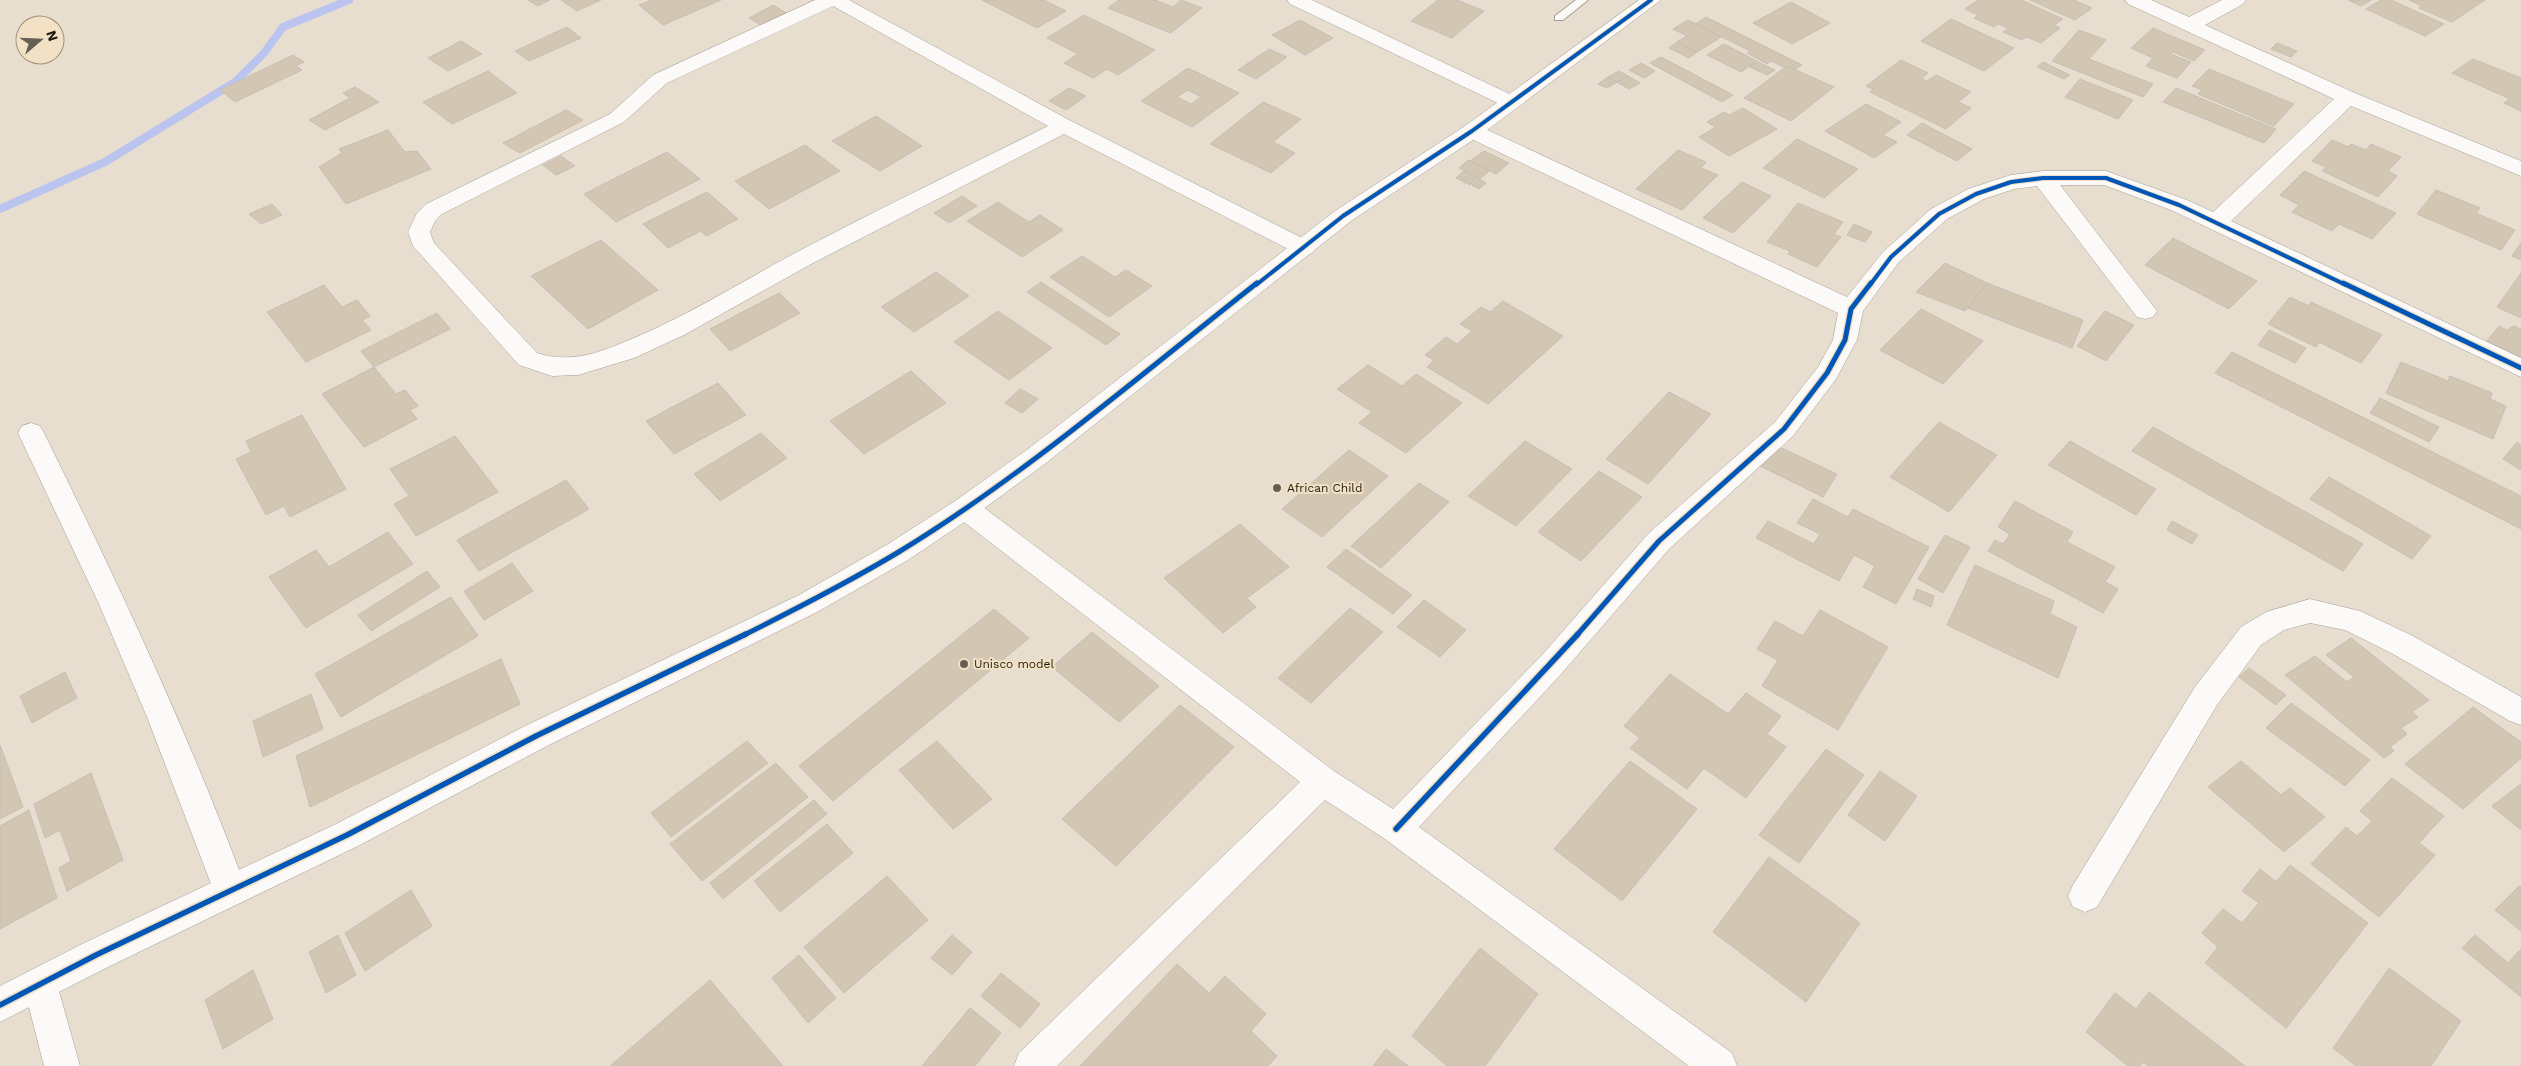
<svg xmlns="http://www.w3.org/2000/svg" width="2521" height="1066" font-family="'Work Sans',sans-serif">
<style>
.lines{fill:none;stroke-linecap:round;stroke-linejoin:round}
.stream{stroke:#bac4ee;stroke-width:8}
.building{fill:#d3c7b3;stroke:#c6bfb3;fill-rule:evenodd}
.lane-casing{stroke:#a59e94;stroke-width:2}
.street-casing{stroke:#a59e94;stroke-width:1}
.secondary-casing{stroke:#a59e94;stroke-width:1}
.lane{fill:#fcfaf8;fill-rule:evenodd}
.street{fill:#fcfaf8;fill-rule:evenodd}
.secondary{fill:#fcfaf8;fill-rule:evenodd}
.cycleway-far2-casing{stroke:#f2e1c5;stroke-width:6}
.cycleway-far1-casing{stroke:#f2e1c5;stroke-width:8}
.cycleway-casing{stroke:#f2e1c5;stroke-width:9}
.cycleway-far2{stroke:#0057b8;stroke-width:4}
.cycleway-far1{stroke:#0057b8;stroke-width:5}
.cycleway{stroke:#0057b8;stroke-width:5.5}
.poi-dot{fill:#655e53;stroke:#f2e1c5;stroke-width:2}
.labels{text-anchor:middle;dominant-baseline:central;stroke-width:4;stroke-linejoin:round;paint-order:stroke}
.poi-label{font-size:12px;fill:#1f190f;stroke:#f2e1c5;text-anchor:start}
</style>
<rect width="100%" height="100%" fill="#e8ded0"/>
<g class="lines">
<polyline class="stream" points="0,209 105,162 235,82 264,53 283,27 349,0"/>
</g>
<g class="building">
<polygon points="528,0 550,0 538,6"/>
<polygon points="561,0 601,0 577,11"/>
<polygon points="651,0 721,0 663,25 639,5"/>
<polygon points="982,0 1044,0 1066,11 1037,28"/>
<polygon points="1119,0 1155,0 1173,7 1181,0 1202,8 1171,33 1108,8"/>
<polygon points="1438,0 1457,0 1484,11 1452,38 1411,21"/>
<polygon points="1978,0 2021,0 2063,19 2054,25 2060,28 2041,43 2027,37 2022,40 2003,32 2008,28 1998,24 1994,27 1974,18 1978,15 1965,9"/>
<polygon points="2030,0 2074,0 2092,8 2075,20"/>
<polygon points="2348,0 2371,0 2361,6"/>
<polygon points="2381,0 2391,0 2444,24 2425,36 2366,9"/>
<polygon points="2409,0 2485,0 2452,22 2419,8 2422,6"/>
<polygon points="1791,2 1830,23 1792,44 1753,23"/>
<polygon points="773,5 786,13 762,26 749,18"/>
<polygon points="1084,15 1155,50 1118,75 1107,69 1093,78 1064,63 1078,54 1047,38"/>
<polygon points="1706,17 1802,65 1792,71 1771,61 1767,64 1747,53 1750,51 1696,24"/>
<polygon points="1951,19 2014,48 1984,71 1921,41"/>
<polygon points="1300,20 1333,38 1305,55 1272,35"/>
<polygon points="1688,20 1721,37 1697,52 1677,42 1687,36 1673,29"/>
<polygon points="567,27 581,38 529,61 515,51"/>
<polygon points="2153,28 2205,50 2194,61 2173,52 2170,54 2191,62 2177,78 2146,66 2153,58 2131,48"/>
<polygon points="2079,30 2106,40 2089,59 2153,84 2143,97 2052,61"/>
<polygon points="461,41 482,54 448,71 428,58"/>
<polygon points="1677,42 1697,52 1689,58 1669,48"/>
<polygon points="2277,43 2297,51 2291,57 2271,49"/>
<polygon points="1724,44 1757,61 1741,72 1707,55"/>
<polygon points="1269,49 1287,57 1256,79 1238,70"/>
<polygon points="293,55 304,62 296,66 302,70 235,102 220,90"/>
<polygon points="1661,57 1733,95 1722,102 1650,63"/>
<polygon points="2473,59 2521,78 2521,111 2504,103 2510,99 2452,73"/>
<polygon points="1901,60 1928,73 1921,79 1927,81 1936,75 1971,92 1958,102 1971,108 1946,129 1870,92 1873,89 1866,86"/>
<polygon points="1758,62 1775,70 1767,75 1750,67"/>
<polygon points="2043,62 2070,75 2064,79 2037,67"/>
<polygon points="1641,63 1655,71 1644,78 1629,70"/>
<polygon points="1787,66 1834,87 1791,121 1744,98"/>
<path d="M1188,68L1239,93L1192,127L1141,101ZM1188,90L1201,97L1191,104L1177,97Z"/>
<polygon points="2209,69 2294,104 2274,126 2198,94 2202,90 2192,86"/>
<polygon points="488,71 517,93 452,124 423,102"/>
<polygon points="1619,71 1628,76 1617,82 1608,77"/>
<polygon points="1628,76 1640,83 1629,89 1617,82"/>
<polygon points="1608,77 1617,82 1607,88 1598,84"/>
<polygon points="2080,79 2133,100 2118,119 2065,97"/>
<polygon points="355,87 379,102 325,130 309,120 350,98 343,93"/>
<polygon points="1069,88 1086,96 1066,110 1049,101"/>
<polygon points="2176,88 2276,129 2264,143 2163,102"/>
<polygon points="1263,102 1301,119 1273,142 1295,153 1271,173 1210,144"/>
<polygon points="1866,104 1901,122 1883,135 1897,142 1874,158 1825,131"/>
<polygon points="1743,108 1777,129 1729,156 1699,137 1716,127 1707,122 1724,112 1729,115"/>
<polygon points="566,110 583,120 520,153 503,143"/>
<polygon points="876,116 922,146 880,171 832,141"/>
<polygon points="1922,123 1972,149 1957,161 1907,135"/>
<polygon points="388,130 405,152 417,151 431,169 346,204 319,167 342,153 339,149"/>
<polygon points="1797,139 1858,169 1824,198 1763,168"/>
<polygon points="2332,140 2349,147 2351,144 2366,150 2371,144 2401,157 2388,171 2397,176 2378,197 2322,171 2326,167 2312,161"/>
<polygon points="805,145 840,171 769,209 735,181"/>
<polygon points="1678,150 1706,162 1701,168 1718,175 1682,210 1636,189"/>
<polygon points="1484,151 1509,163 1496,174 1470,161"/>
<polygon points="667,152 700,179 616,222 584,194"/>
<polygon points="561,156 575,166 556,175 543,165"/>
<polygon points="1468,160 1470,161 1489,171 1480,179 1459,168"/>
<polygon points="1464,171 1478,178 1470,185 1456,178"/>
<polygon points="2304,171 2396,213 2372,239 2339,224 2332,231 2292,212 2299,205 2280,195"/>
<polygon points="1479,179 1486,183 1479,189 1472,185"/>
<polygon points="1742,182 1771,196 1733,233 1703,218"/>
<polygon points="2436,190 2480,208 2476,213 2515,230 2501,250 2417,214"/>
<polygon points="707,192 738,219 706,236 701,231 668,248 643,224"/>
<polygon points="962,196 977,206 949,223 934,213"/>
<polygon points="998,202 1029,222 1040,215 1063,230 1022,257 967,221"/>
<polygon points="1798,203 1843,222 1834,234 1841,237 1817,267 1788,254 1790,251 1767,242"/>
<polygon points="272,204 282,215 261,224 249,214"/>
<polygon points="1854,224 1872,232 1865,242 1847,235"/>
<polygon points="2173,238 2257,281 2229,309 2145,265"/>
<polygon points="601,240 658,290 588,329 531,276"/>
<polygon points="2521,243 2521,260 2512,256"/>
<polygon points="1082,256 1115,277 1126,270 1152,286 1109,317 1050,277"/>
<polygon points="1945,263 1987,283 1965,311 1916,292"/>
<polygon points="936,272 969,296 914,332 881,307"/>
<polygon points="2521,273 2521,318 2497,307"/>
<polygon points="1041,282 1120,334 1106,345 1027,292"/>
<polygon points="1987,283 2083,320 2072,348 1968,308"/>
<polygon points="324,285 342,307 357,300 370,316 362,320 371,330 306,362 267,312"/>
<polygon points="779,293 800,313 730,351 710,329"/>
<polygon points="2290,297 2309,306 2311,302 2382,335 2361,363 2319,342 2316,347 2268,324"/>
<polygon points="1503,301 1563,336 1488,404 1427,367 1434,360 1425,355 1446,337 1457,344 1472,331 1460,324 1481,307 1490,312"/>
<polygon points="1921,309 1983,341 1943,384 1880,350"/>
<polygon points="998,311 1052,348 1009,380 954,342"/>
<polygon points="2105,311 2134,325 2106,361 2077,346"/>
<polygon points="437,313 450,329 374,367 361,351"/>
<polygon points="2499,326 2507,330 2514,326 2521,329 2521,357 2487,341"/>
<polygon points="2269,330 2306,348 2295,363 2258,345"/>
<polygon points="2232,352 2521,496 2521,529 2215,373"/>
<polygon points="2401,362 2448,381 2450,376 2492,393 2490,399 2506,406 2493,439 2386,393"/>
<polygon points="1368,365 1402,386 1416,374 1462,403 1406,453 1359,423 1372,412 1337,389"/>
<polygon points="374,367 396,394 405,390 418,406 410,410 417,419 364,447 322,394"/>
<polygon points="911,371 946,403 864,454 830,421"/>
<polygon points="718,383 746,415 674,454 646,421"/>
<polygon points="1020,389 1038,399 1022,413 1005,403"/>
<polygon points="1669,392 1711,414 1648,484 1606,459"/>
<polygon points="2380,398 2439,427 2429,442 2370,413"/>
<polygon points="302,415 346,489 290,517 284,506 266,515 236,459 251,452 246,441"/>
<polygon points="1939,422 1997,455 1949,512 1890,477"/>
<polygon points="2153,427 2363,544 2343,571 2132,451"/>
<polygon points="761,433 787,458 720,501 694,474"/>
<polygon points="455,436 498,492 416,536 394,504 409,496 390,469"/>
<polygon points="1525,441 1572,469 1516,526 1468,496"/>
<polygon points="2070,441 2156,489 2136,515 2048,465"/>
<polygon points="2517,442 2521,445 2521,470 2503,459"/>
<polygon points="1773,444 1837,474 1823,497 1760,466"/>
<polygon points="1349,450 1388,476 1322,537 1282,509"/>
<polygon points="1599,471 1642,497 1581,561 1538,532"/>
<polygon points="2329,477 2431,536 2412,559 2310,499"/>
<polygon points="566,480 589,509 479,571 457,540"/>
<polygon points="1419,483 1449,502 1381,568 1351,546"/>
<polygon points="1813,499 1848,517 1853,509 1929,547 1896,604 1863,587 1875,566 1854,555 1839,581 1756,538 1768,521 1814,544 1820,534 1797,523"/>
<polygon points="2015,501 2073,532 2067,542 2115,567 2105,582 2118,589 2103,613 1988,551 1995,540 2003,544 2010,534 1998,527"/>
<polygon points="2172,521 2198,535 2192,544 2167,530"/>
<polygon points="1240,524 1289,567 1247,598 1256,607 1223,633 1164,578"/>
<polygon points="388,532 413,564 306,628 269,577 316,550 329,567"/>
<polygon points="1945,535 1970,547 1943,593 1918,579"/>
<polygon points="1346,549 1412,595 1393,614 1327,567"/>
<polygon points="512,563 533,591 484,620 464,591"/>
<polygon points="1975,565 2054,601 2050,614 2077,627 2058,678 1947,625"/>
<polygon points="427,571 440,587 371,631 358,615"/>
<polygon points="1917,589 1934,596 1931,607 1913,599"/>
<polygon points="451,597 478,636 341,717 315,674"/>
<polygon points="1424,600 1466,630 1440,657 1397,627"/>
<polygon points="1350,608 1383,632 1311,703 1278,678"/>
<polygon points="994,609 1029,638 833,801 799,766"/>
<polygon points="1820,610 1888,647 1838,730 1762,686 1778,660 1757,649 1775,621 1803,636"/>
<polygon points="1092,632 1159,686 1119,722 1052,667"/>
<polygon points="2351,638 2429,700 2412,712 2418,717 2401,728 2407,734 2390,747 2394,751 2384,758 2285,675 2315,656 2347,682 2354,677 2326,655"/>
<polygon points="501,659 520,704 310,807 296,756"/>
<polygon points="2249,668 2286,695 2276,705 2239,677"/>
<polygon points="65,672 77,698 32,723 20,696"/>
<polygon points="1670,674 1728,714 1746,693 1781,716 1767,734 1786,747 1746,798 1704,768 1687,789 1630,748 1640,738 1624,726"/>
<polygon points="311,694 323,729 263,757 253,721"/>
<polygon points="2291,703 2370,760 2345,786 2266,728"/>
<polygon points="1180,705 1234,747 1116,866 1062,819"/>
<polygon points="2473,707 2521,742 2521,758 2463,809 2405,764"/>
<polygon points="747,741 768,763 671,837 651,813"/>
<polygon points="937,741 992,799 953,829 899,770"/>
<polygon points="0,745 23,807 0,819"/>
<polygon points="1826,749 1864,775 1799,863 1759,835"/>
<polygon points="1630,761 1697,809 1622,901 1554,849"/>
<polygon points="2241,761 2281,795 2290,788 2325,817 2284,852 2208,787"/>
<polygon points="776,763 808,797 702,881 670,844"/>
<polygon points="1880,771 1917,796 1885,841 1848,815"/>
<polygon points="91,773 123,860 67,891 59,868 71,861 60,830 45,838 34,804"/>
<polygon points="2392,778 2444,816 2419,843 2435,855 2379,917 2311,864 2346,827 2357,836 2372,821 2360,811"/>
<polygon points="2521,784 2521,830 2492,806"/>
<polygon points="814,800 827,814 723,899 710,883"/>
<polygon points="29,810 57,898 0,929 0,826"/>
<polygon points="827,824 853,853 780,912 754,881"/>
<polygon points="1769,857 1860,923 1806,1002 1713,932"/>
<polygon points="2290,865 2368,923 2286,1028 2205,963 2218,947 2202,933 2223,909 2242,923 2259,903 2242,891 2260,869 2276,882"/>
<polygon points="887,876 928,920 844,993 804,947"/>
<polygon points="2519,886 2521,887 2521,931 2495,910"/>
<polygon points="411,890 432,926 365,971 345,933"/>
<polygon points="338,935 356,975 326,993 309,952"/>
<polygon points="952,935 972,952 952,975 931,958"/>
<polygon points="2475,935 2508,963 2521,949 2521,997 2462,948"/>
<polygon points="1480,948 1538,994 1485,1066 1447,1066 1412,1036"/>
<polygon points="799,955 836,998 808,1023 772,978"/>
<polygon points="1177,964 1209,993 1225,976 1266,1014 1251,1031 1277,1056 1268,1066 1080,1066"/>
<polygon points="2389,968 2461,1021 2431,1066 2356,1066 2333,1048"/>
<polygon points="253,970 273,1019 223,1049 205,1000"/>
<polygon points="1001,973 1040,1004 1020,1028 981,996"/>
<polygon points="710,980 783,1066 610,1066"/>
<polygon points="2149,992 2245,1066 2148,1066 2143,1062 2140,1066 2128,1066 2086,1032 2115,993 2136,1009"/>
<polygon points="970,1008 1001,1033 975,1066 922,1066"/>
<polygon points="1386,1049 1408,1066 1373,1066"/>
</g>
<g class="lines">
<defs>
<polygon id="lane" points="1576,0 1588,0 1563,20 1555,20 1555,16"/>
<g id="street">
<path d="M815,0H849L1071,121L1312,243L1316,248L1312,253L1304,256L1296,253L1064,134L813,263L684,335L634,358L578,375L552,376L519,365L413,246L408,232L417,213L426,204L610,114L653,75ZM833,6L1048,126C964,168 878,209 795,253C736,285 679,321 617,345C591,356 564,362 537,353L434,243L430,232L435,221L442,214L624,122L667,83Z"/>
<polygon points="1287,0 1312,0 1518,98 1521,102 1518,106 1511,108 1504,106 1290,4"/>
<polygon points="2125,0 2151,0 2189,17 2222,0 2246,0 2243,4 2205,25 2355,93 2521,161 2521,176 2351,106 2231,221 2521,358 2521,377 2171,210 2104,185 2060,185 2157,311 2153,317 2145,319 2137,317 2037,186 2014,189 1984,199 1947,219 1899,262 1863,311 1857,340 1836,379 1793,436 1669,549 1562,673 1419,827 1732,1053 1737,1066 1689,1066 1385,839 1325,800 1057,1066 1014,1066 1019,1053 1300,782 955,515 951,508 955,501 965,497 975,501 1334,771 1393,809 1542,655 1649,533 1775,422 1818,367 1833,340 1838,313 1465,136 1461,131 1465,126 1472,125 1479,126 1847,297 1883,252 1931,209 1968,189 2011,175 2043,171 2106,171 2187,200 2213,212 2334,99 2128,4"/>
<path d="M31,423L40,426L44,433C118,583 189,734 247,891L242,902L230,907L218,902L147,717L98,602L18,433L22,426Z"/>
<polygon points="2310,599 2360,611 2413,636 2521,697 2521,725 2510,721 2393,654 2345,630 2310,623 2284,630 2261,645 2217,705 2097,907 2085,912 2073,907 2068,896 2073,885 2195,687 2241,627 2266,612"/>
<polygon points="40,967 52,972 57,984 80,1066 44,1066 23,984 28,972"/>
</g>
<polygon id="secondary" points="1639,0 1661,0 1479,136 1351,221 1046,463 975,515 908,560 819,611 547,746 358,846 108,967 0,1022 0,986 84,943 336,824 525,726 799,595 888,544 955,501 1028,449 1335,211 1465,126"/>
</defs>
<use href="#lane" class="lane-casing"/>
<use href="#street" class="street-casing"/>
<use href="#secondary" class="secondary-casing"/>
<use href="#lane" class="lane"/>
<use href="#street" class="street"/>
<use href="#secondary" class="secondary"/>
<defs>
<g id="cycleway-far2">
<polyline points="1256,285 1343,216 1472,131 1651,0"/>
<polyline points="1870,285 1891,257 1939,214 1976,194 2011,182 2043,178 2106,178 2179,205 2346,285"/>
</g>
<g id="cycleway-far1">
<polyline points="2343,283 2521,368"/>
<path d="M744,635C796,609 847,583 897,553C1024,476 1140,375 1257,283"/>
<polyline points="1577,635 1659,541 1784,429 1827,373 1845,340 1851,309 1871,283"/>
</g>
<g id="cycleway">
<polyline points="1396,829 1578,634"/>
<polyline points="0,1005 96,955 347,835 536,736 746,634"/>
</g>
</defs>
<use href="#cycleway-far2" class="cycleway-far2-casing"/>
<use href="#cycleway-far1" class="cycleway-far1-casing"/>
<use href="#cycleway" class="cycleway-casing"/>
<use href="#cycleway-far2" class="cycleway-far2"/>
<use href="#cycleway-far1" class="cycleway-far1"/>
<use href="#cycleway" class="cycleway"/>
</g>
<g class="poi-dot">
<circle cx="1277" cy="488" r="5"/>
<circle cx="964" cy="664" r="5"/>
</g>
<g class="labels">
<g class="poi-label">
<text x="1287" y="488">African Child</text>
<text x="974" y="664">Unisco model</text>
</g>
</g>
<g transform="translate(40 40) rotate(71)"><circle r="24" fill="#f2e1c5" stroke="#9e917c"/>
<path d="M0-4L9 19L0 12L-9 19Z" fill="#655e53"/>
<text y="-8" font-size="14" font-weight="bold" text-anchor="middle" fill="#1f190f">N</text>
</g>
</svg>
